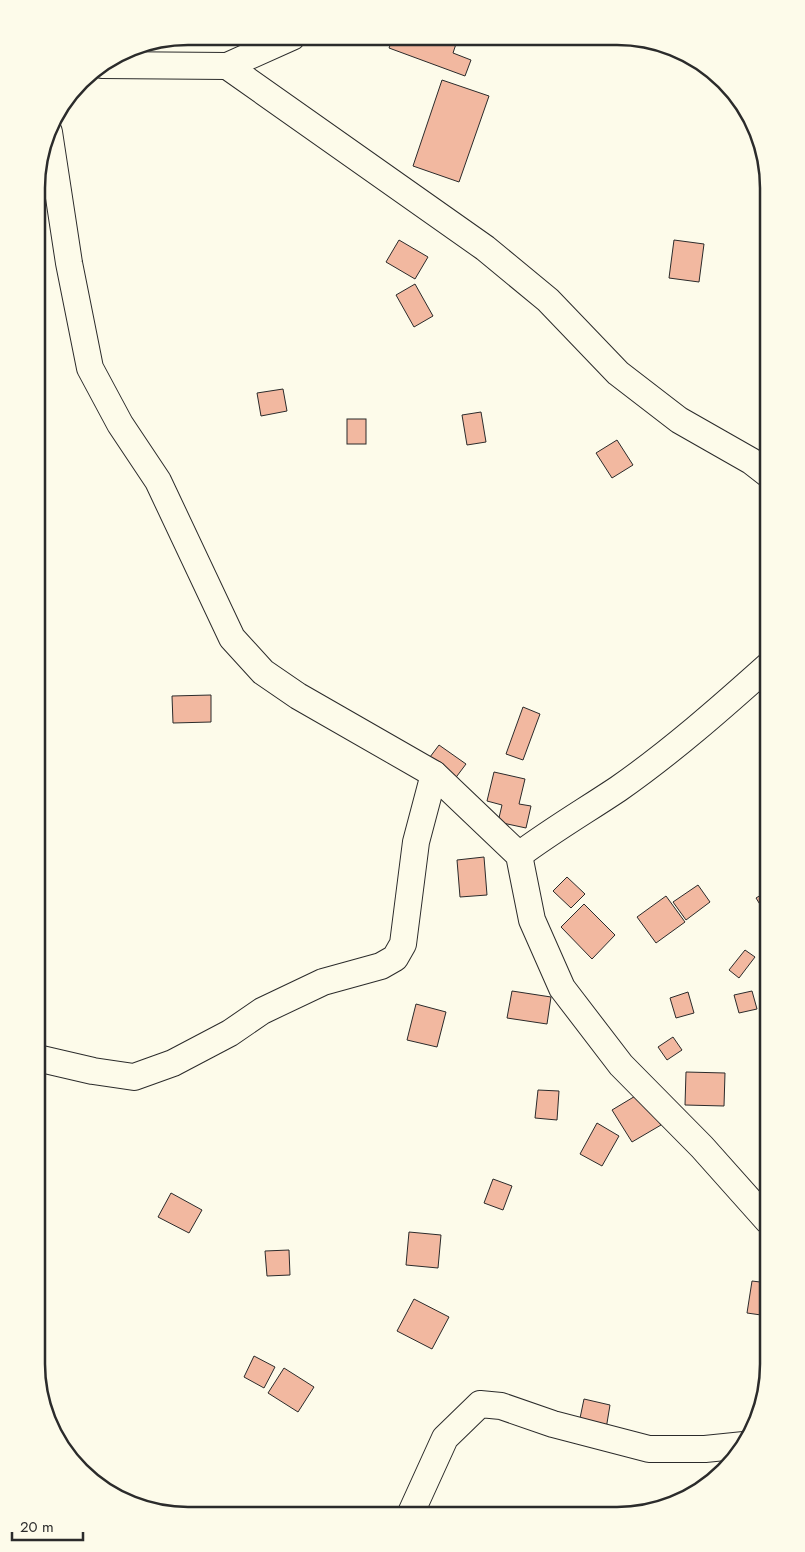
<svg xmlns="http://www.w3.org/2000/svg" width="805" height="1552" font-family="Jost,sans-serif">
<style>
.building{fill:#f2b8a0;stroke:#2b2b2b}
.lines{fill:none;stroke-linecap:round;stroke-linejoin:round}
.minor-casing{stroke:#2b2b2b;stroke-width:28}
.minor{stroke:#fdfbea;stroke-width:26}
.rim{fill:none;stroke:#2b2b2b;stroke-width:2.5}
</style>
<rect width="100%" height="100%" fill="#fdfbea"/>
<g class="building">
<polygon points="393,38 450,38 457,41 453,53 471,60 465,76 389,48"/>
<polygon points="442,80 489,96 459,182 413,166"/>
<polygon points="399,240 428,257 415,279 386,262"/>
<polygon points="674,240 704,244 699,282 669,278"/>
<polygon points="415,284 433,316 414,327 396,295"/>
<polygon points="283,389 287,411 261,416 257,393"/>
<polygon points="481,412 486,442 467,445 462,415"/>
<rect x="347" y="419" width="19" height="25"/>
<polygon points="617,440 633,465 612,478 596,453"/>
<polygon points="211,695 211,722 173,723 172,696"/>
<polygon points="523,707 540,714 523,760 506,754"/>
<polygon points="439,745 466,764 454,780 427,761"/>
<polygon points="494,772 525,779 519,804 531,806 526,828 498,822 502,805 487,801"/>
<polygon points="484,857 487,895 460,897 457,860"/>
<polygon points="567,877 585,894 571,908 553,891"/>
<polygon points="698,885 710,902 686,920 673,902"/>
<polygon points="769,890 769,919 756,898"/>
<polygon points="666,896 685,922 656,943 637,917"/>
<polygon points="584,904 615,935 592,959 561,927"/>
<polygon points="745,950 755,957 739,978 729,970"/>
<polygon points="769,964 769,998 761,965"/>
<polygon points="512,991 551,997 547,1024 507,1018"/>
<polygon points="752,991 757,1009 739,1013 734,995"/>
<polygon points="688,992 694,1013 676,1018 670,998"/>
<polygon points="416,1004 446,1012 437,1047 407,1040"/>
<polygon points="673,1037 682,1050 667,1060 658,1047"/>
<polygon points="686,1072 725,1073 724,1106 685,1105"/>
<polygon points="538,1090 559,1091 557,1120 535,1118"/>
<polygon points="642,1092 661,1125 632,1142 612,1110"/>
<polygon points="597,1123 619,1136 602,1166 580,1154"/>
<polygon points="493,1179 512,1186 503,1210 484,1203"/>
<polygon points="171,1193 202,1210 189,1233 158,1217"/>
<polygon points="409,1232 441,1235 438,1268 406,1265"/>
<polygon points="289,1250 290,1275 267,1276 265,1251"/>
<polygon points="752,1281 768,1283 768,1316 747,1313"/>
<polygon points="414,1299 449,1317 432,1349 397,1331"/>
<polygon points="254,1356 275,1367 264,1388 244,1377"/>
<polygon points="284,1368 314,1387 298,1412 268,1393"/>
<polygon points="584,1399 610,1405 606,1429 579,1423"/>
</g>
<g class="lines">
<defs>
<g id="minor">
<polyline points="102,65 227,66 292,37"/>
<polyline points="227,66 485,248 548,300 618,373 679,420 751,461 769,475"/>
<polyline points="49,132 69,263 90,368 120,424 158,481 232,638 263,672 298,696 434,774 519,855 532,920 562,988 621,1065 702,1147 768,1221"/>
<path d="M519,855C551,831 585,811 618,789C671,752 721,708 769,665"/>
<polyline points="37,1058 93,1071 134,1077 173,1063 230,1033 262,1011 323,982 381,966 395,958 403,944 416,842 434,774"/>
<polyline points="410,1515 445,1438 480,1404 501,1406 553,1424 649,1449 705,1449 744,1445"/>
</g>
</defs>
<use href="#minor" class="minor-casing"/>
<use href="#minor" class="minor"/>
</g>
<path d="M0 0H805V1552H0ZM188 45H617A143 143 0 0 1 760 188V1364A143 143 0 0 1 617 1507H188A143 143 0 0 1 45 1364V188A143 143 0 0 1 188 45Z" fill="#fdfbea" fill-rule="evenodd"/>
<path class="rim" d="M188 45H617A143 143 0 0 1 760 188V1364A143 143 0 0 1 617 1507H188A143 143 0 0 1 45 1364V188A143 143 0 0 1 188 45Z"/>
<path d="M12 1532v8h71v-8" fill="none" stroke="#2b2b2b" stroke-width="2.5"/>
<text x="20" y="1532" font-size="15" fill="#2b2b2b" stroke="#fdfbea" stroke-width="4" paint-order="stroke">20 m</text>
</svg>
